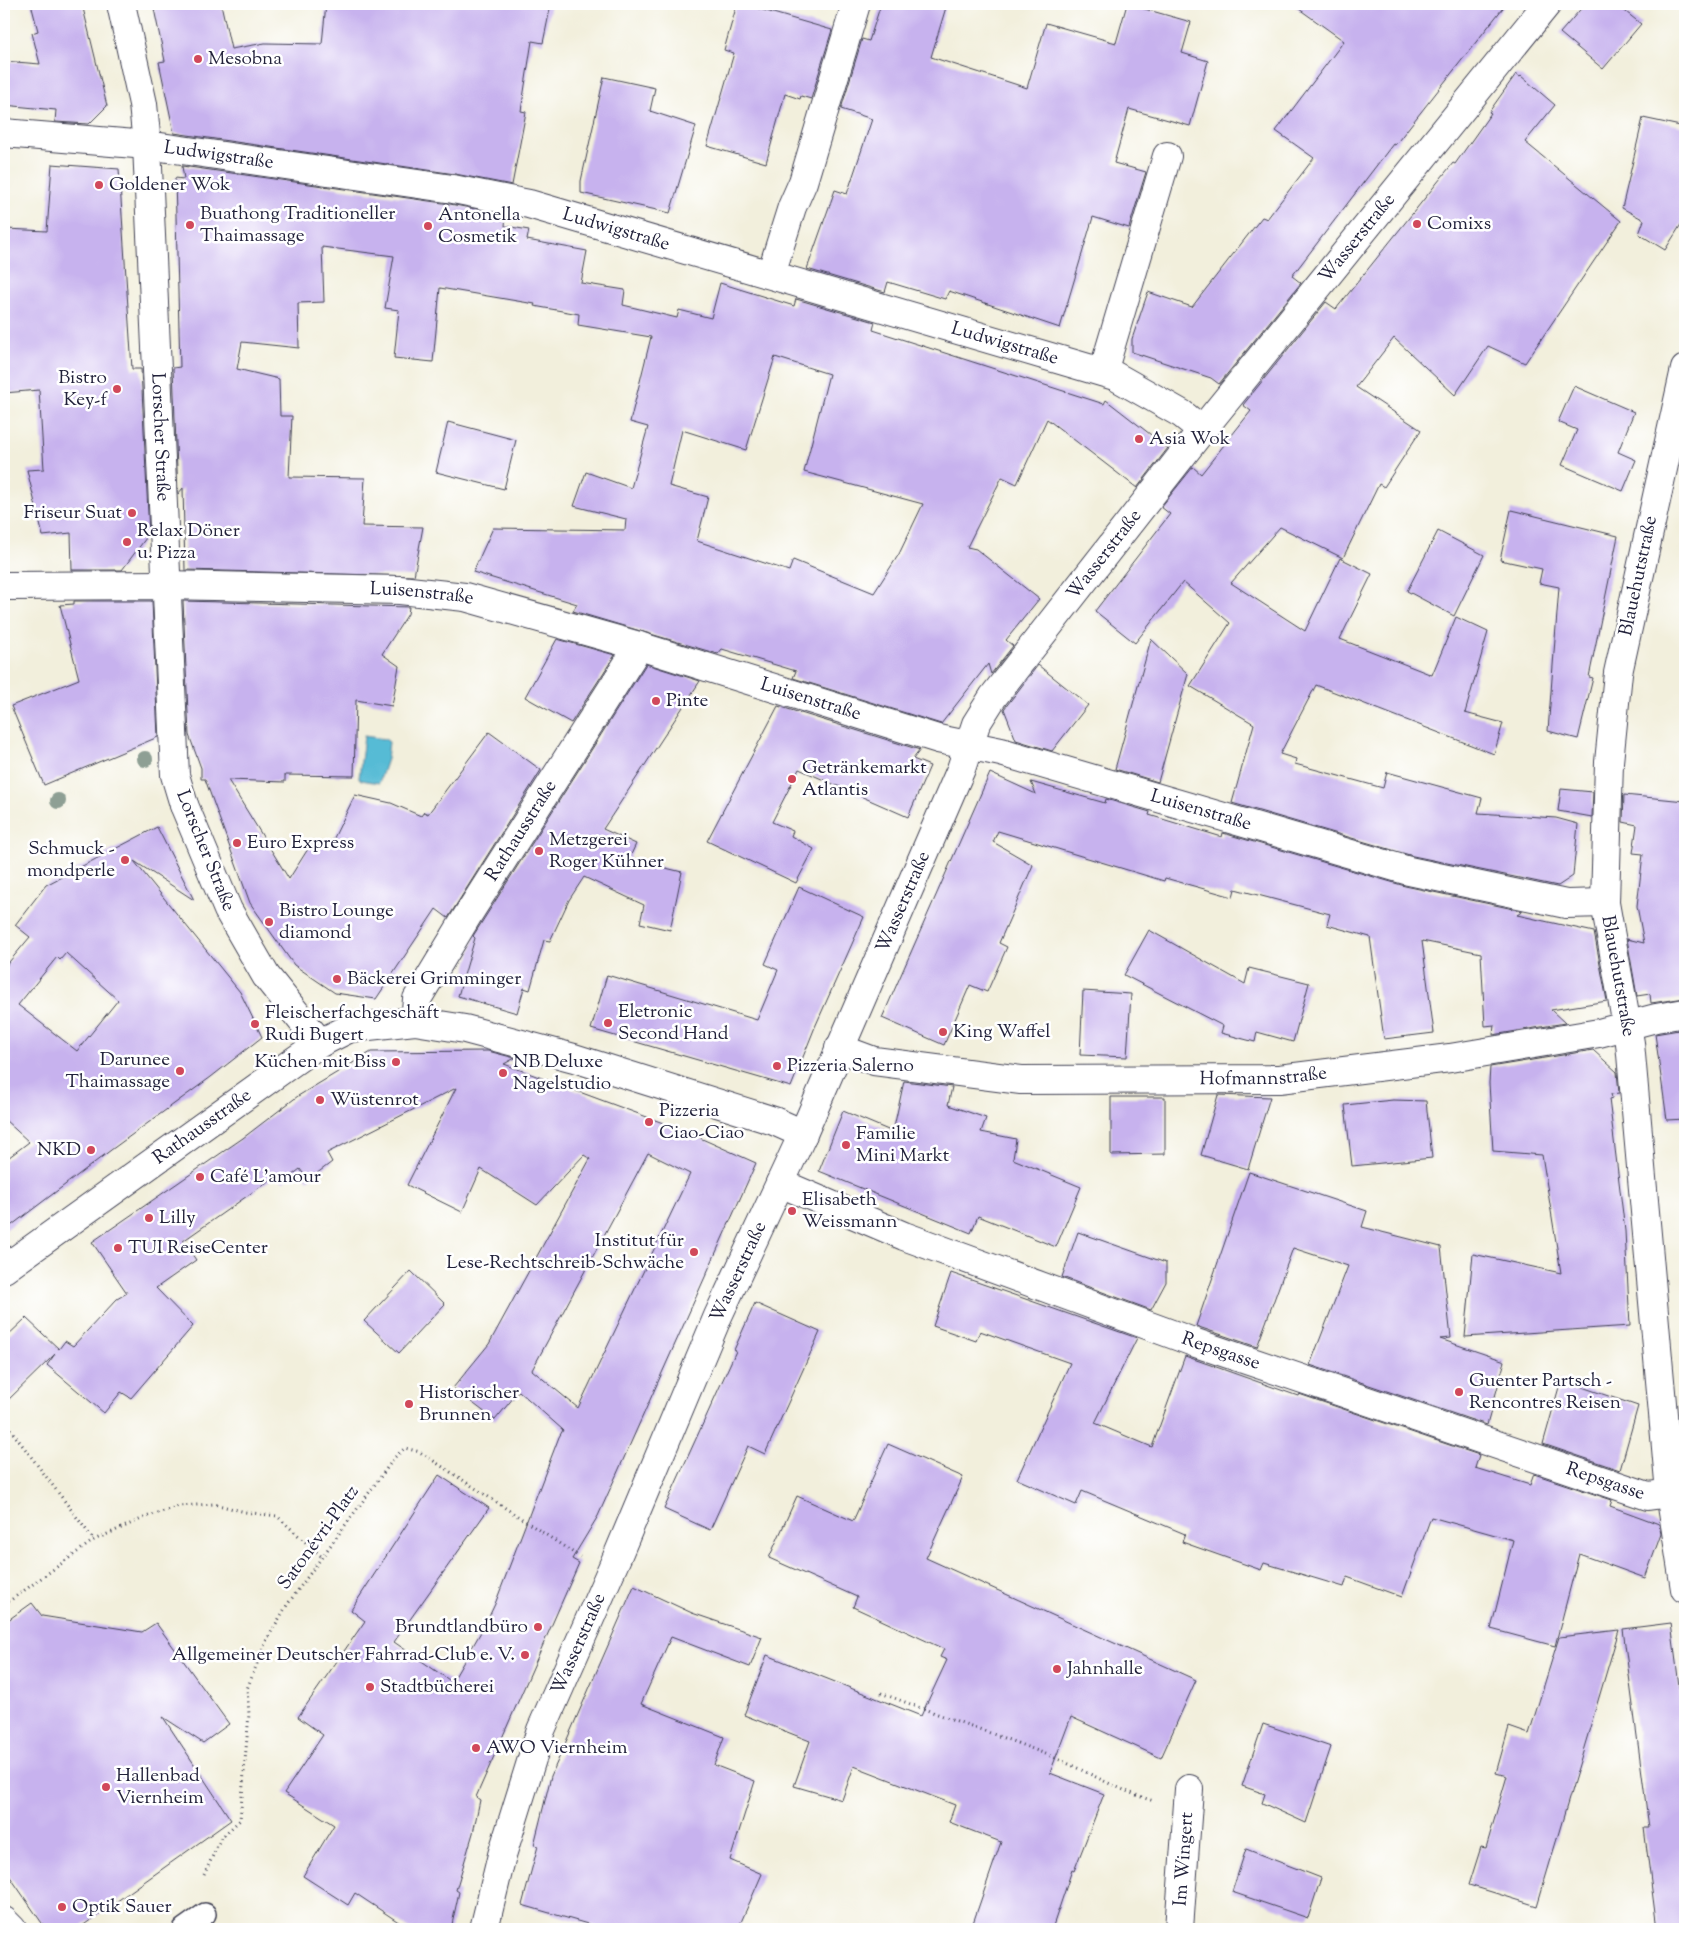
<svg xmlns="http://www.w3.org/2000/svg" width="1689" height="1933" font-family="'Sorts Mill Goudy',serif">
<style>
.water{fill:#57bbd5;stroke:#3c6e88}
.building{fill:#c7b2ee;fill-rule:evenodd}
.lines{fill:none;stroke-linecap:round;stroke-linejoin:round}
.service-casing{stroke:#414153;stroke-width:24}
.pedestrian-casing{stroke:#414153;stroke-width:30}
.minor-casing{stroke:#414153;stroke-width:30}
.path{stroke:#414153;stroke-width:3;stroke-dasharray:1 4;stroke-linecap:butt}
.service{stroke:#fff;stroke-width:21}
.pedestrian{stroke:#fff;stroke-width:28}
.minor{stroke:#fff;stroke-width:28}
.tree{fill:#8e9f94}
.poi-dot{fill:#d1495b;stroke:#fff;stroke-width:2}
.labels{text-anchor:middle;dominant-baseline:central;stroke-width:5;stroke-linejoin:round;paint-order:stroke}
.poi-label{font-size:19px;fill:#22223b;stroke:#fff;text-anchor:start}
.street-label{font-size:19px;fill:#22223b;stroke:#fff}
</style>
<rect width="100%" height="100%" fill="#fff"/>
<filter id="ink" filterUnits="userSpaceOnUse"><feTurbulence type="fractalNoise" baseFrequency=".02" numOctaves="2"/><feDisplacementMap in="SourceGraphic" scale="10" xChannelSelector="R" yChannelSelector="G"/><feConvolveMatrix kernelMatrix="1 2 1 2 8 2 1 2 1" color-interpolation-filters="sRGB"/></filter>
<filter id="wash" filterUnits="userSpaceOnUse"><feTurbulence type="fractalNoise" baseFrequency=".0096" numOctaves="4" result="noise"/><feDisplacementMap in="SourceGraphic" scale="20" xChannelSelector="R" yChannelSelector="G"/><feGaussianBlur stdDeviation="1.12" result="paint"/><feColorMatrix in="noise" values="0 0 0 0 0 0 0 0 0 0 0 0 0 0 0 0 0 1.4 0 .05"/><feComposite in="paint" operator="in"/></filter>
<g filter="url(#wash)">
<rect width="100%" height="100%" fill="#f2efdc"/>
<polygon class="water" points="364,736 385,739 389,742 387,759 379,783 361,780 359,778"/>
<g id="blocks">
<g class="building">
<polygon points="31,4 82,4 107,106 89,124 55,122 56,110 4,105 4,61 40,64 32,33 38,31"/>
<polygon points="153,4 221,4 231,49 265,43 322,44 326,4 551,4 543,43 532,41 521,111 526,112 512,185 455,174 174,133 159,62 165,61"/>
<polygon points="737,4 742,4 832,30 811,99 801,96 800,99 785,94 766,163 707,146 734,53 724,50"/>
<polygon points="881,4 947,4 931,57 1027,88 1046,23 1116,43 1127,4 1191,22 1182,53 1208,61 1190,126 1129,109 1114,163 1146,172 1129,228 1093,217 1060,328 949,291 945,299 888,282 885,292 807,269 835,190 847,194 872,119 841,109 862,39 869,41"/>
<polygon points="1292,4 1506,4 1395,145 1393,144 1292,276 1301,283 1219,384 1211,378 1132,352 1132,339 1148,292 1192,307 1262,217 1267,219 1314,158 1276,131 1344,41"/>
<polygon points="1585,4 1616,4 1641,24 1603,69 1560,33"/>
<polygon points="1516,74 1520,77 1521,76 1555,105 1525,142 1621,221 1525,363 1488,346 1455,395 1394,338 1356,387 1421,430 1384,487 1379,484 1343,558 1280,527 1231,583 1305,631 1340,558 1372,574 1340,639 1432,675 1456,617 1488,632 1465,713 1503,723 1494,754 1316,685 1280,754 1296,759 1295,764 1383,788 1387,772 1482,798 1478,813 1556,818 1578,824 1573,876 1558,886 1413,856 1232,803 1254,724 1190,686 1230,623 1183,582 1135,643 1095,611 1170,514 1161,507 1193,467 1201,474 1251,411 1243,405 1326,302 1336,309 1453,163 1455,164 1491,113 1489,112"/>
<polygon points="604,77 655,88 650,111 696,126 670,213 581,193 581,181"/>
<polygon points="1643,118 1685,127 1685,218 1665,250 1639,234 1644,220 1622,208"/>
<polygon points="52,164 119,169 132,369 141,369 149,534 122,570 72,570 71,533 43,536 27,470 44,469 39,390 4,393 4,264 6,229 47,231"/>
<path d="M182,166L450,204L506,215L505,226L529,230L527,240L587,251L581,283L625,290L623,305L677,318L679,310L711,318L720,283L794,306L796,299L875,322L873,330L1104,404L1106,400L1168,448L1137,488L1047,419L1017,484L1002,477L967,547L976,549L1039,599L1006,640L1013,646L991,674L988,664L941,724L793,678L796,671L722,649L718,654L573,611L577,604L473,572L493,528L625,530L626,519L574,506L586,472L631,488L648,427L630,422L651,337L578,325L579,314L534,306L535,304L440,288L433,362L394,358L399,310L385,308L394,256L322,247L324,302L298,303L299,348L242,342L237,369L279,379L280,416H292L289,477L365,478L362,526L423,527L414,576L185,570L183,488L178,494L173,368L180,367L175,178L184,179ZM775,357L829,374L804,472L923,504L899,554L874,593L793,560L789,571L697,541L708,497L669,486L682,430L746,450Z"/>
<polygon points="1574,386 1634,412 1618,452 1636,460 1623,491 1562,465 1577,430 1558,422"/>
<polygon points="448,422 516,440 504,489 436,472"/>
<polygon points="1511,510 1618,536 1589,677 1593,678 1578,739 1548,731 1559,587 1539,583 1542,569 1500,560"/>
<polygon points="1438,531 1484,555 1454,616 1407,591"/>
<polygon points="74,601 152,601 158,737 44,785 11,706 79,679 60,605 74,604"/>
<polygon points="183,601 409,607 408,614 382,654 399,666 392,706 356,700 354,776 285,775 285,782 228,780 289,879 313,841 329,848 355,795 391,803 421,816 424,812 428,814 489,732 541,770 448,918 436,909 376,999 335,993 294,965 250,903 205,779 201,779 201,768 189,735"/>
<polygon points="557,639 615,655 571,723 525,697"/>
<polygon points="1151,639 1188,674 1158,782 1115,769"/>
<polygon points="646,664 700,681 603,829 636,844 629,859 682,872 670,930 640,923 644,905 584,877 569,900 550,941 544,940 530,990 524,988 517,1013 458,996 475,938 473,936"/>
<polygon points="1038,665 1088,705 1052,751 1016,740 1004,709"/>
<polygon points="778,706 920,750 913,759 930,766 908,817 799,769 772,822 793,831 791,836 814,849 796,883 707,841"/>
<polygon points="990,773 1036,794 1031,782 1105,803 1106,799 1150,812 1149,815 1222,837 1223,833 1405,886 1523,911 1517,915 1594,932 1607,1001 1551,1010 1565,1023 1493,1035 1494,1025 1485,1026 1481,953 1422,941 1434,1033 1384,1039 1370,937 1327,925 1330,914 1235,889 1233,897 1165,878 1164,881 998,831 993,842 1033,865 999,943 1007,947 987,992 970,985 944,1045 882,1018"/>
<polygon points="1561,789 1593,792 1592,817 1558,811"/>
<polygon points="1624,795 1685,801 1685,998 1651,1003 1650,994 1637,996 1627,939 1644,943 1637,906 1643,854 1633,853 1637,825 1623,822"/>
<path d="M157,827L194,900L134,861L240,992L262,1037L211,1077L111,1150L4,1231V1161L29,1142L4,1119V968L30,937L15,925L46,885ZM66,953L118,1000L77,1051L18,1005L57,957L60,960Z"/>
<polygon points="799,887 864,917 815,1027 791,1087 591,1029 607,975 757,1020 778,970 765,964"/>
<polygon points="1149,930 1245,984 1249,968 1309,983 1293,1042 1257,1032 1255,1042 1221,1033 1223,1026 1124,975"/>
<polygon points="1083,991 1131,994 1127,1057 1080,1055"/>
<polygon points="1685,1029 1685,1119 1667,1120 1655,1034"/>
<polygon points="1593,1050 1617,1072 1619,1093 1611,1094 1612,1098 1609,1099 1625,1231 1630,1326 1465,1337 1473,1254 1561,1273 1542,1155 1493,1151 1489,1083 1490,1067"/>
<path d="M488,1051L515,1058L504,1064L682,1130L756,1163L598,1516L572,1559L579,1563L476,1797L480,1800L473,1833L456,1890L459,1892L451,1929H409L355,1893L348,1905L303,1876L334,1825L284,1793L323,1735L298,1717L365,1621L351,1610L439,1475L489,1508L394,1642L452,1682L485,1625L495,1604L559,1437L563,1430L519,1391L495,1420L453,1388L489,1344L590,1159L584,1155L537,1205L481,1169L462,1212L407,1185L456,1088L327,1153L332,1162L308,1180L300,1169L283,1182L277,1175L183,1241L196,1260L156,1288L193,1326L131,1398L121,1392L104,1413L47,1365L55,1354L4,1404V1339L26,1318L59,1349L65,1341L73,1346L117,1299L127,1293L92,1242L243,1138L298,1096L371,1052ZM648,1153L690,1174L578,1408L532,1370Z"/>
<polygon points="904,1081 952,1087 948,1105 986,1118 981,1132 1016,1139 1013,1159 1081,1187 1056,1247 978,1216 971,1233 819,1171 843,1111 893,1132"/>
<polygon points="1218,1095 1270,1097 1248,1169 1201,1155"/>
<polygon points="1111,1097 1165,1097 1165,1154 1111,1155"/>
<polygon points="1393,1100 1426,1101 1432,1158 1352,1166 1345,1105"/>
<polygon points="1249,1172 1367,1211 1362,1227 1441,1247 1451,1338 1440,1339 1505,1361 1487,1425 1310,1365 1348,1266 1293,1248 1257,1347 1196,1326"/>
<polygon points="1078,1232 1166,1263 1166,1282 1151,1310 1062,1277"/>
<polygon points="411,1271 445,1304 399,1353 364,1321"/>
<polygon points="951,1273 1137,1338 1095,1423 1152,1447 1185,1356 1298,1396 1299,1394 1479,1455 1475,1468 1530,1485 1534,1474 1612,1500 1610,1506 1659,1524 1661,1534 1645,1578 1579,1554 1555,1646 1491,1629 1513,1540 1431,1517 1402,1597 1347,1577 1344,1587 1264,1563 1261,1570 1182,1542 1185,1534 1082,1491 1076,1505 1017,1479 1070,1363 980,1331 976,1341 933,1326"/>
<polygon points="755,1303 820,1332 765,1454 748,1446 710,1530 664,1509 736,1351 734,1350"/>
<polygon points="1561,1380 1638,1406 1620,1470 1543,1444"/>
<polygon points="888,1444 963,1477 926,1558 1196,1680 1161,1758 1071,1717 1050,1773 1104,1794 1074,1871 1072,1870 1052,1929 971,1929 1001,1842 949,1822 955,1805 854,1766 842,1800 794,1786 810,1741 744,1715 767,1655 921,1716 947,1660 940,1657 944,1649 853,1607 857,1597 769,1558 797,1496 853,1521"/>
<polygon points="634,1586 692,1613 762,1637 750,1667 671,1637 641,1704 724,1737 714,1765 755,1781 730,1860 762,1874 738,1929 605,1929 522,1905 538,1846 534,1845 551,1776"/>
<polygon points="32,1603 42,1616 142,1632 156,1623 229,1724 203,1743 163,1717 231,1820 78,1929 46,1929 4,1868 4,1623"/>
<polygon points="1671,1623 1685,1733 1685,1929 1657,1929 1644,1828 1649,1828 1623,1629"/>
<polygon points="1619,1630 1537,1906 1469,1885 1481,1847 1486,1848 1507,1776 1496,1773 1509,1727 1529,1734 1559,1637"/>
<polygon points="1263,1724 1331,1747 1306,1823 1262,1803 1265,1794 1242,1786"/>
<polygon points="1246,1849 1321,1878 1308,1918 1232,1892"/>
</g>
</g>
</g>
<g filter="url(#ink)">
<use href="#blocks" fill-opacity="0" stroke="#414153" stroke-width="1"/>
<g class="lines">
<defs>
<polyline id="service" points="184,1929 205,1914"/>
<g id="pedestrian">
<polyline points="184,805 228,910 266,976 320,1043"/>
<path id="s1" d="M415,1021L417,999L469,913L639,646"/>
<path id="s2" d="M4,1269L290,1064L320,1043L350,1028L415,1021L465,1029L574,1058L774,1121L803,1134"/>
<polyline points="4,1921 12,1929"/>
</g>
<g id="minor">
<path id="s3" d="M121,4L143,104L147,145L175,775L184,805"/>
<path id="s4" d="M4,133L147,145L453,189L529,204L1115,376L1182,414L1202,430"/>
<polyline points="771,274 792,207 803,182 856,4"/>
<path id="s5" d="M1685,369L1618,673L1609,762L1605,903L1630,1043L1670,1493L1685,1589"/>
<polyline points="1103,372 1167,156"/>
<path id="s6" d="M4,586L165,585L400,590L465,597L639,646L938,739L1001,752L1409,871L1566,904L1605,903"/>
<path id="s7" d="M839,1048L874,1061L1021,1080L1279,1079L1450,1058L1599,1033L1656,1018L1685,1013"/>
<path id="s8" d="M780,1183L904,1236L1196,1343L1648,1496L1670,1493"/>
<path id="s9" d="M484,1929L502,1855L541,1730L617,1557L718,1316L803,1134L961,769L976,724L993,697L1202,430L1547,4"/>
<path id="s10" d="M1179,1929L1189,1789"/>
</g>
</defs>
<use href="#service" class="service-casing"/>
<use href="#pedestrian" class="pedestrian-casing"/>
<use href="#minor" class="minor-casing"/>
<g class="path">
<polyline points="4,1421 94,1540"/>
<polyline points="4,1605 94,1540 146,1517 179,1506 214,1504 245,1512 277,1516 322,1557"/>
<path d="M881,1693C938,1715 996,1734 1053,1757C1087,1771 1119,1791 1154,1801"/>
<polyline points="204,1875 221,1838 240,1820 249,1714 247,1689 266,1641 287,1605 395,1457 405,1448 420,1452 580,1557"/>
</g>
<use href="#service" class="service"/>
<use href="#pedestrian" class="pedestrian"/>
<use href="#minor" class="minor"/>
</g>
<g class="tree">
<circle cx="145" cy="759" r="8"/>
<circle cx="58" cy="801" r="8"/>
</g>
</g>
<g class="poi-dot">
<circle cx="198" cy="59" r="5"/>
<circle cx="99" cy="185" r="5"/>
<circle cx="1417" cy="224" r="5"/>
<circle cx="190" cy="225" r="5"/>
<circle cx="428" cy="226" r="5"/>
<circle cx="117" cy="389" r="5"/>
<circle cx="1139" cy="439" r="5"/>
<circle cx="132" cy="513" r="5"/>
<circle cx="127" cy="542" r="5"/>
<circle cx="656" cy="701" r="5"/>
<circle cx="792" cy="779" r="5"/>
<circle cx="237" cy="843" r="5"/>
<circle cx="539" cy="851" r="5"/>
<circle cx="125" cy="860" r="5"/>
<circle cx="269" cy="922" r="5"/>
<circle cx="337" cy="979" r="5"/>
<circle cx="608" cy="1023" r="5"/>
<circle cx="255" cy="1024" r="5"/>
<circle cx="943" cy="1032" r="5"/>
<circle cx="396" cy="1062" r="5"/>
<circle cx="777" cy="1066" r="5"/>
<circle cx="180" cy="1071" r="5"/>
<circle cx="503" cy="1073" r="5"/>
<circle cx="320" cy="1100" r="5"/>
<circle cx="649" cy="1122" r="5"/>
<circle cx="846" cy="1145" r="5"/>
<circle cx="91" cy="1150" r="5"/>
<circle cx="200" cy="1177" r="5"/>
<circle cx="792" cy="1211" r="5"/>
<circle cx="149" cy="1218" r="5"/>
<circle cx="118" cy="1248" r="5"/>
<circle cx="694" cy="1252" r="5"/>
<circle cx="1459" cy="1392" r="5"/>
<circle cx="409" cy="1404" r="5"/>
<circle cx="538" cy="1627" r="5"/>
<circle cx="525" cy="1655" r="5"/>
<circle cx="1057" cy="1669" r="5"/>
<circle cx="370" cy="1687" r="5"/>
<circle cx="476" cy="1748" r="5"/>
<circle cx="106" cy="1787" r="5"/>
<circle cx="62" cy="1907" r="5"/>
</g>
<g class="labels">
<g class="poi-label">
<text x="208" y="59">Mesobna</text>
<text x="109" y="185">Goldener Wok</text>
<text x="200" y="214">Buathong Traditioneller<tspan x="200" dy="22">Thaimassage</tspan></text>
<text x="438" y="215">Antonella<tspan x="438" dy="22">Cosmetik</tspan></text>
<text x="1427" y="224">Comixs</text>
<text x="107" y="378" text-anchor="end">Bistro<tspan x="107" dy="22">Key-f</tspan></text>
<text x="1149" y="439">Asia Wok</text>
<text x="122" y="513" text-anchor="end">Friseur Suat</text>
<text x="137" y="531">Relax Döner<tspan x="137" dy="22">u. Pizza</tspan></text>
<text x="666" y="701">Pinte</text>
<text x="802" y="768">Getränkemarkt<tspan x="802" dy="22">Atlantis</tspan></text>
<text x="549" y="840">Metzgerei<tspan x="549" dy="22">Roger Kühner</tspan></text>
<text x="247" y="843">Euro Express</text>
<text x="115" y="849" text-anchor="end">Schmuck -<tspan x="115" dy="22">mondperle</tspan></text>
<text x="279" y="911">Bistro Lounge<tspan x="279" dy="22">diamond</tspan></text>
<text x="347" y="979">Bäckerei Grimminger</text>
<text x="618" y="1012">Eletronic<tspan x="618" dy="22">Second Hand</tspan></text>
<text x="265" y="1013">Fleischerfachgeschäft<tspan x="265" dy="22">Rudi Bugert</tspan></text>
<text x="953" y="1032">King Waffel</text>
<text x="170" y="1060" text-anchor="end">Darunee<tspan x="170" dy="22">Thaimassage</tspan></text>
<text x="386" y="1062" text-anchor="end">Küchen mit Biss</text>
<text x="513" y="1062">NB Deluxe<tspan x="513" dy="22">Nagelstudio</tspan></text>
<text x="787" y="1066">Pizzeria Salerno</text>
<text x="330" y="1100">Wüstenrot</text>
<text x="659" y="1111">Pizzeria<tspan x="659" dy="22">Ciao-Ciao</tspan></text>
<text x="856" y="1134">Familie<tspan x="856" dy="22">Mini Markt</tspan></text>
<text x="81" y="1150" text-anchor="end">NKD</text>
<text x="210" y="1177">Café L'amour</text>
<text x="802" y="1200">Elisabeth<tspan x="802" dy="22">Weissmann</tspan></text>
<text x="159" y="1218">Lilly</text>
<text x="684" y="1241" text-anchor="end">Institut für<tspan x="684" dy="22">Lese-Rechtschreib-Schwäche</tspan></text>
<text x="128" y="1248">TUI ReiseCenter</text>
<text x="1469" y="1381">Guenter Partsch -<tspan x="1469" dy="22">Rencontres Reisen</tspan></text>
<text x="419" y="1393">Historischer<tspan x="419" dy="22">Brunnen</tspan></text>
<text x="528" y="1627" text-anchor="end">Brundtlandbüro</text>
<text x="515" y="1655" text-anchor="end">Allgemeiner Deutscher Fahrrad-Club e. V.</text>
<text x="1067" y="1669">Jahnhalle</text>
<text x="380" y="1687">Stadtbücherei</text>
<text x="486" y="1748">AWO Viernheim</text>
<text x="116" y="1776">Hallenbad<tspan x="116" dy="22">Viernheim</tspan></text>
<text x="72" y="1907">Optik Sauer</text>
</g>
<g class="street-label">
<text stroke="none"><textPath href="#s4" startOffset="216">Ludwigstraße</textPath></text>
<text stroke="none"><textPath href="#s4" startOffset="621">Ludwigstraße</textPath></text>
<text stroke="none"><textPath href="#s9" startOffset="1921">Wasserstraße</textPath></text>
<text stroke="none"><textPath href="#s4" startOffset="1026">Ludwigstraße</textPath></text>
<text stroke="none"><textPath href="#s3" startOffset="436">Lorscher Straße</textPath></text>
<text stroke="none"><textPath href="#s9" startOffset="1516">Wasserstraße</textPath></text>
<text transform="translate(1639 576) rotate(-78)">Blauehutstraße</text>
<text stroke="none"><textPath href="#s6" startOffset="418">Luisenstraße</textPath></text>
<text stroke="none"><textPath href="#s6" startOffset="822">Luisenstraße</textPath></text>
<text stroke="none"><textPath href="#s6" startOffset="1228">Luisenstraße</textPath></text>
<text stroke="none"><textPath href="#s1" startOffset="220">Rathausstraße</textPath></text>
<text transform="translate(205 851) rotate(68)">Lorscher Straße</text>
<text stroke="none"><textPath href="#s9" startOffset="1111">Wasserstraße</textPath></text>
<text stroke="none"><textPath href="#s5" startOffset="616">Blauehutstraße</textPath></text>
<text stroke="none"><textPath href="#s7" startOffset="428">Hofmannstraße</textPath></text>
<text stroke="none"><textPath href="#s2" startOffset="244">Rathausstraße</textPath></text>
<text stroke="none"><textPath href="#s9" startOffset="706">Wasserstraße</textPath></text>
<text stroke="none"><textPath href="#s8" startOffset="472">Repsgasse</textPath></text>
<text stroke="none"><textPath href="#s8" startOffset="878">Repsgasse</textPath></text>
<text transform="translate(319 1538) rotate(-54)">Satonévri-Platz</text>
<text stroke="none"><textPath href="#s9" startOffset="301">Wasserstraße</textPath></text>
<text stroke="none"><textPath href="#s10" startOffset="70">Im Wingert</textPath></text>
</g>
</g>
<rect width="1689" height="1933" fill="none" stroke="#fff" stroke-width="20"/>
</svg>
